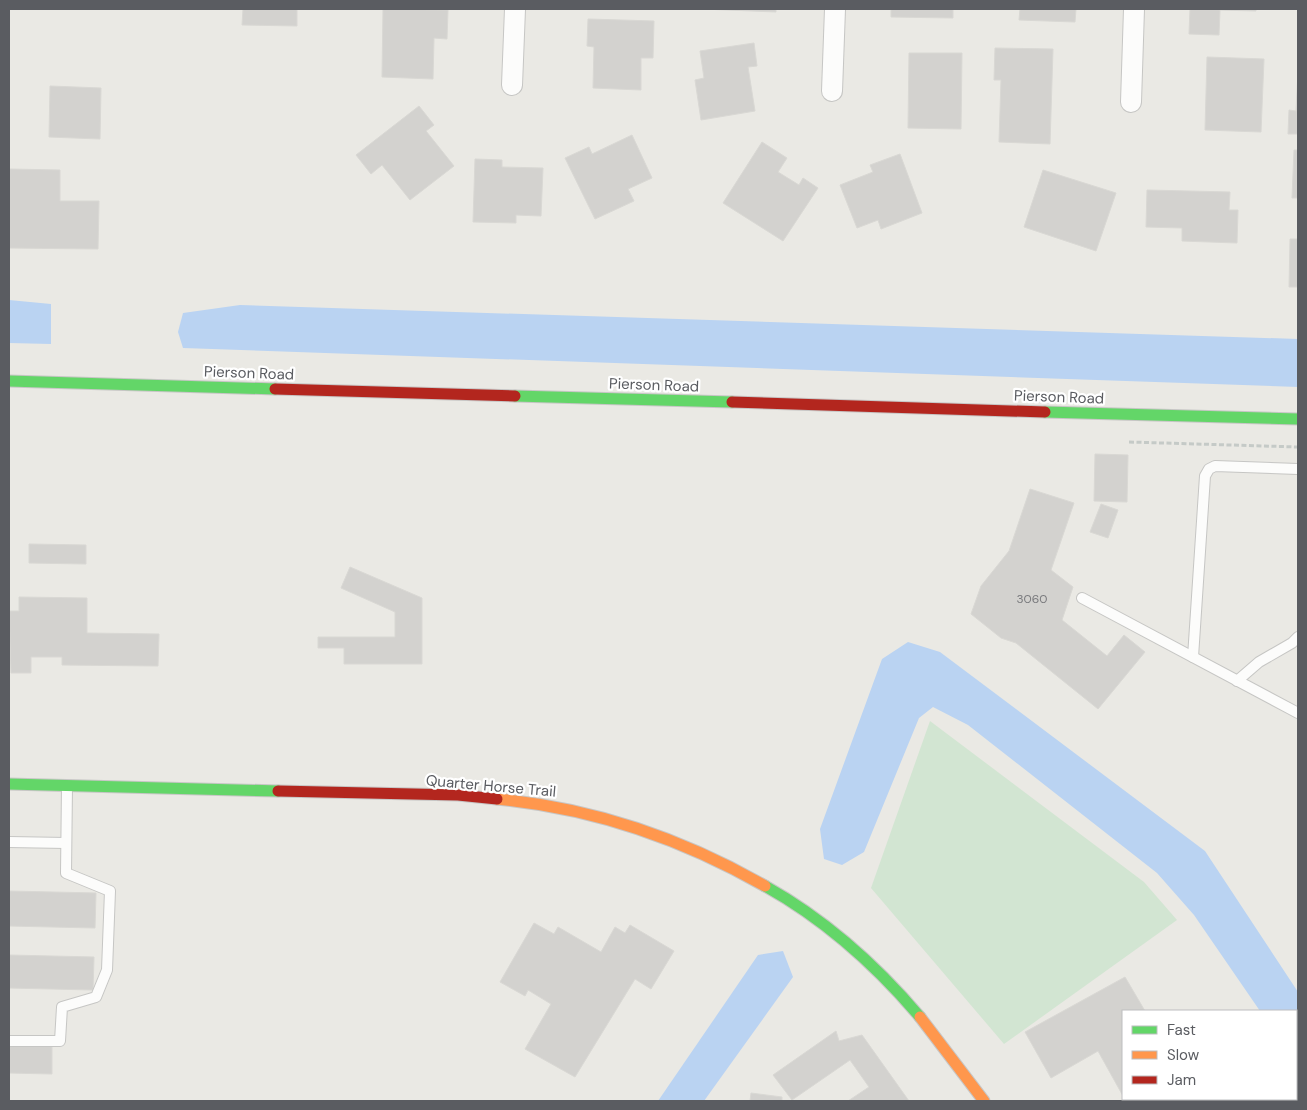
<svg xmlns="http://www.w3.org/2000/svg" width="1307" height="1110" font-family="'DM Sans',sans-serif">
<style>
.green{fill:#d2e5d2}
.water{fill:#bad3f2}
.building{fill:#d3d2cf;stroke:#d9d8d4}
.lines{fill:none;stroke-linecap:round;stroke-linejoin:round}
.lane-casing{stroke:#c6c6c4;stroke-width:12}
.street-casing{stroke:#c6c6c4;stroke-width:22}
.fast-casing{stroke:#c7c6c5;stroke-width:13}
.slow-casing{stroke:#c7c6c5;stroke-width:13}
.jam-casing{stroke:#c7c6c5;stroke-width:13}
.path{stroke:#c5cac7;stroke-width:3;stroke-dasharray:5 2.5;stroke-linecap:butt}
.lane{stroke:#fcfcfb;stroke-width:10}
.street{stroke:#fcfcfb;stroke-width:20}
.fast{stroke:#63d668;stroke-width:11}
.slow{stroke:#ff974d;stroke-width:11}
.jam{stroke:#b3261e;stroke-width:11}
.labels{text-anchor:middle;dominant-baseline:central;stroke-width:4.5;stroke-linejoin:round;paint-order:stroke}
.number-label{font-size:12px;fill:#797a7d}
.street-label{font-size:15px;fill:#5a5c61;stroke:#fff}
</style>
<rect width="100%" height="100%" fill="#eae9e4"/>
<polygon class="green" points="930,721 1144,882 1177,920 1004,1044 871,888"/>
<g class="water">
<polygon points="9,300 51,304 51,344 9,343"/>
<polygon points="240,305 1298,339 1298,387 183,348 178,332 183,313"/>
<polygon points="908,642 940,652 1205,851 1298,992 1298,1066 1296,1062 1296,1011 1260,1011 1194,915 1157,873 968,725 933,707 919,718 864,852 842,865 824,859 820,829 882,659"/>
<polygon points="783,951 793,977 704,1101 658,1101 758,955"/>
</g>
<g class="building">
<polygon points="243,9 297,9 297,26 242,25"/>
<polygon points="383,9 448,10 447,39 434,38 433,79 382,77"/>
<polygon points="702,9 776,9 776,12"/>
<polygon points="891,9 953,9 953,18 891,17"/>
<polygon points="1020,9 1076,9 1075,22 1019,20"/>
<polygon points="1190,9 1256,9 1256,11 1220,10 1219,35 1189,34"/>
<polygon points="588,19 654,21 653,58 641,58 641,90 593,88 594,47 587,46"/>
<polygon points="754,43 757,66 748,67 755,111 701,120 695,80 704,78 700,51"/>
<polygon points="995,48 1053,49 1050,144 999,142 1001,80 994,80"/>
<polygon points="909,53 962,53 961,129 908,128"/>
<polygon points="1207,57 1264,59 1261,132 1205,130"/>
<polygon points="1298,72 1298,134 1288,134 1289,110 1296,111"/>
<polygon points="50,86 101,88 100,139 49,137"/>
<polygon points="419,106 434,125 426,131 454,166 410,200 382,165 371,174 356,155"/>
<polygon points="632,135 652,178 628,189 634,201 595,219 565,158 589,147 592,154"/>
<polygon points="762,142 787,158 778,172 799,185 803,178 818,188 783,241 723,203"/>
<polygon points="1294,150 1298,150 1298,198 1292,198"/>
<polygon points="900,154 922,213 881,229 878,220 857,228 840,185 873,172 870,165"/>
<polygon points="475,159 502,160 502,167 543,168 541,216 516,215 516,223 473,222"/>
<polygon points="9,169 60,170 60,201 99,201 98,249 9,248"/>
<polygon points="1043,170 1116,193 1096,251 1024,227"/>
<polygon points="1147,190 1230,192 1229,210 1238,210 1237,243 1182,241 1182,228 1146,227"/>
<polygon points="1290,239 1298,239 1298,287 1289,287"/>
<polygon points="1095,454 1128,455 1127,502 1094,501"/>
<polygon points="1030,489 1074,503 1051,570 1073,587 1062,620 1107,656 1124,635 1145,652 1098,709 1016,643 1001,638 971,614 981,586 1009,551"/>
<polygon points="1101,504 1118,510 1108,538 1090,532"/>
<polygon points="29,544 86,545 86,564 29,563"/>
<polygon points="350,567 422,598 422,664 344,664 344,648 318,648 318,637 395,637 395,612 341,588"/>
<polygon points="19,597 87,598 87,633 159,634 158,666 62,665 62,657 31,657 31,673 11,673 9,611 19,611"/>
<polygon points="9,891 96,893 95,928 9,926"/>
<polygon points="534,923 554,934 558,927 601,952 615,927 625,933 630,925 674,951 651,989 635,979 575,1077 525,1049 551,1004 528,990 525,996 500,982"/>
<polygon points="9,955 94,957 93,990 9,988"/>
<polygon points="1125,977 1145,1011 1123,1011 1123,1096 1098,1051 1051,1078 1025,1032"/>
<polygon points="836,1031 839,1041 862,1035 909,1101 848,1101 869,1087 850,1060 792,1100 773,1075"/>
<polygon points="9,1042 52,1043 52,1074 9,1073"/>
<polygon points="751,1093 782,1097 782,1101 750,1101"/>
<polygon points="1125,1099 1195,1099 1197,1101 1126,1101"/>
</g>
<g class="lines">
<defs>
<g id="lane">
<polyline points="1082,598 1298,713"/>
<polyline points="1193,657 1205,476 1209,469 1215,466 1298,469"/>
<polyline points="1237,681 1259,662 1292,643 1298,637"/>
<polyline points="9,842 66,843"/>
<polyline points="9,1041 60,1041 62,1007 96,997 107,970 110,891 66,873 67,786"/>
</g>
<g id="street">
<polyline points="512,85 515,9"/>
<polyline points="832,91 835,9"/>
<polyline points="1131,102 1134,9"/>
</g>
<g id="fast">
<polyline points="9,381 275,389"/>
<polyline points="515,396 732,402"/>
<polyline points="1045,412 1298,419"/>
<polyline points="9,784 278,791"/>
<path d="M765,886C824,919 876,965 920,1017"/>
</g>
<g id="slow">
<path d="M497,799C593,808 681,838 765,886"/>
<polyline points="920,1017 984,1101"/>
</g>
<g id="jam">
<polyline points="275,389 515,396"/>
<polyline points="732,402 1045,412"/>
<polyline points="278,791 458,795 497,799"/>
</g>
</defs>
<use href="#lane" class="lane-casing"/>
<use href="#street" class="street-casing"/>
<use href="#fast" class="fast-casing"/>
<use href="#slow" class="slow-casing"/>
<use href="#jam" class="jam-casing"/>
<polyline class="path" points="1129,442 1298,447"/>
<use href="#lane" class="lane"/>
<use href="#street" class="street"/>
<use href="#fast" class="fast"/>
<use href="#slow" class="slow"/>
<use href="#jam" class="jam"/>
</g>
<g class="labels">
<g class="number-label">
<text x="1032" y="599">3060</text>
</g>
<g class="street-label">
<text transform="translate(249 373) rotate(2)">Pierson Road</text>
<text transform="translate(654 385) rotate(2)">Pierson Road</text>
<text transform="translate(1059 397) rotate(2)">Pierson Road</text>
<text transform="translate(491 786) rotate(5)">Quarter Horse Trail</text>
</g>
</g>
<rect width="1307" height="1110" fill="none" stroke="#5a5c61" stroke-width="20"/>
<rect x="1122" y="1010" width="175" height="90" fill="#ffffff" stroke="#bdbec0"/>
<rect x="1132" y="1026" width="25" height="8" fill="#63d668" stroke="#bdbec0"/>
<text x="1167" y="1035" font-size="15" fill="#5a5c61">Fast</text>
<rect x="1132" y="1051" width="25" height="8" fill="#ff974d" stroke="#bdbec0"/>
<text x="1167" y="1060" font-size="15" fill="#5a5c61">Slow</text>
<rect x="1132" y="1076" width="25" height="8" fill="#b3261e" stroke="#bdbec0"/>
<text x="1167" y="1085" font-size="15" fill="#5a5c61">Jam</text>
</svg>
